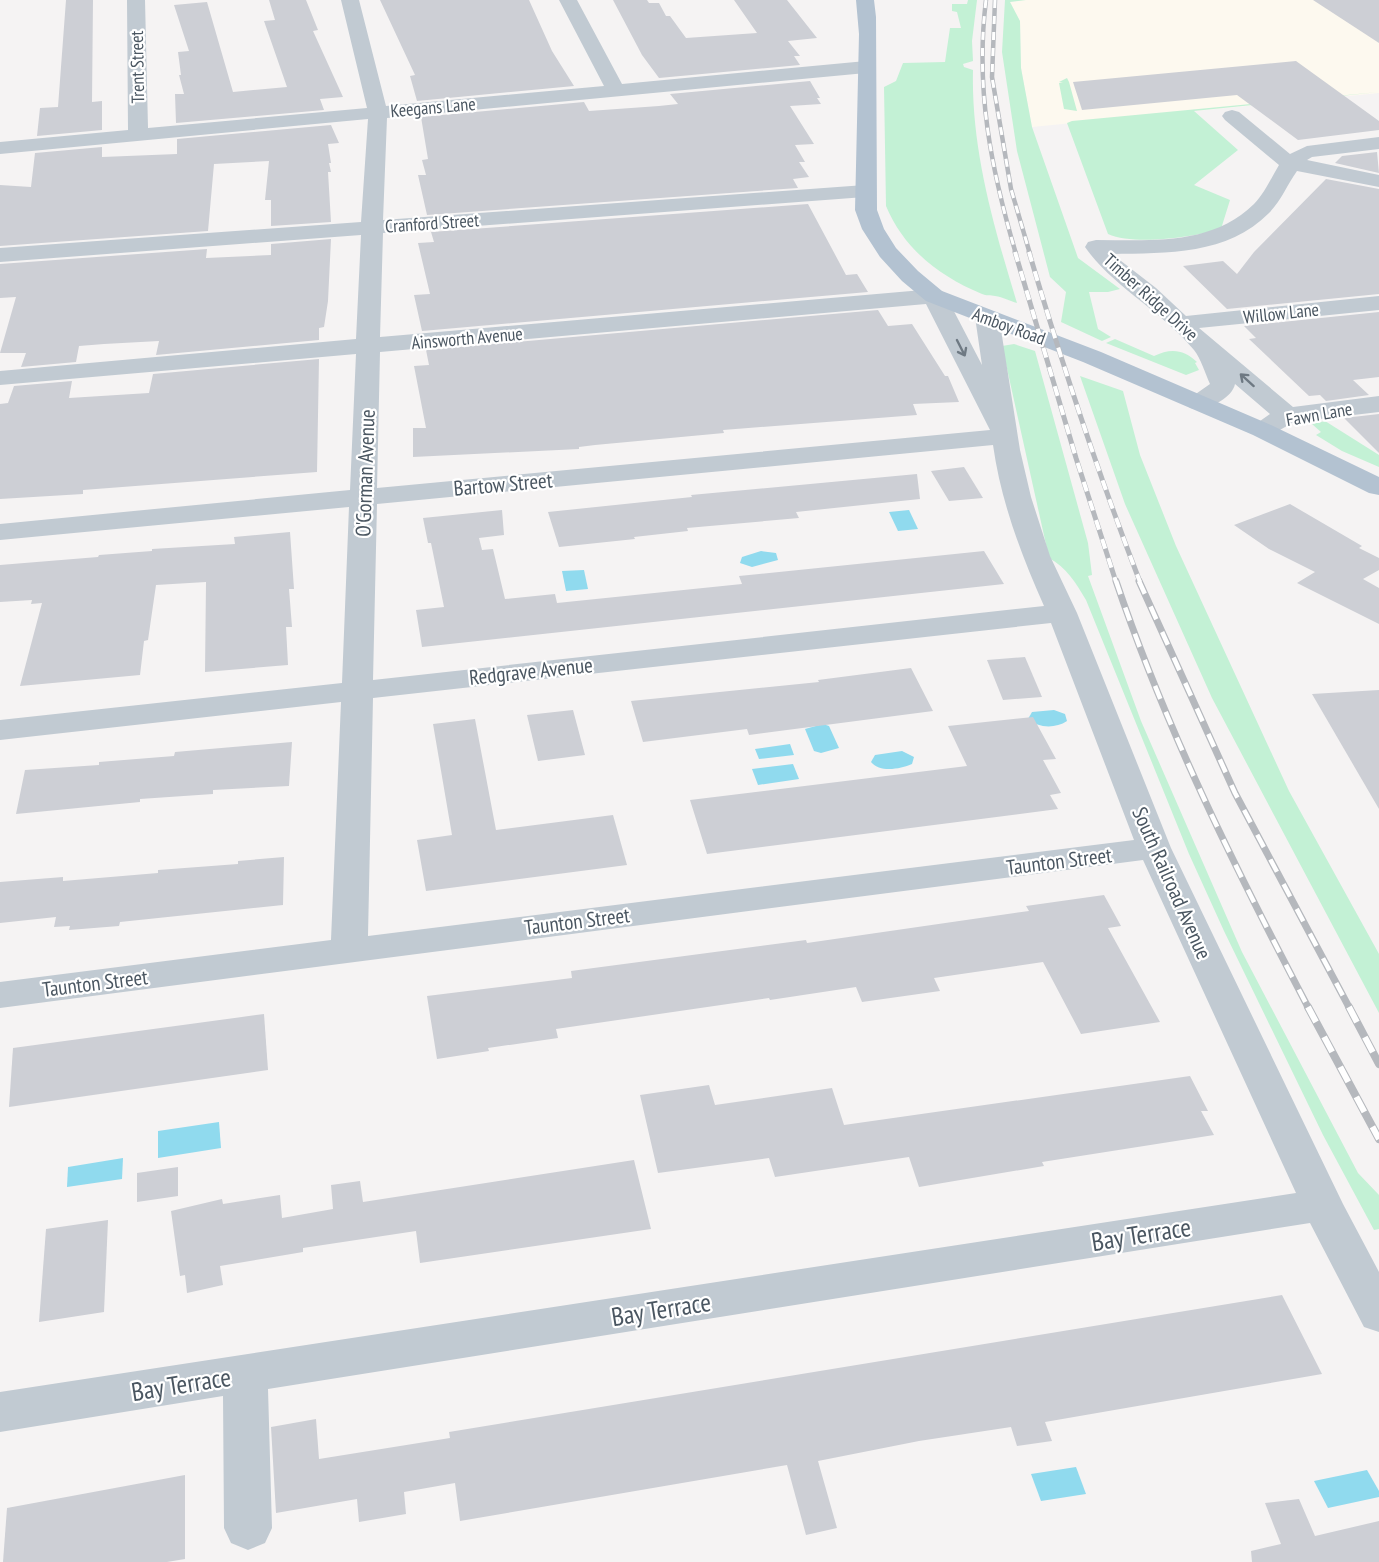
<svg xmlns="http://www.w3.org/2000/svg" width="1379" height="1562" font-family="'PT Sans Narrow',sans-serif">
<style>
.commercial{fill:#fdf9ef}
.green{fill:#c3f1d5}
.water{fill:#90daee}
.building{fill:#cdcfd5}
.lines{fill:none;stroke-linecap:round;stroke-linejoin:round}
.minor{fill:#c1cad2;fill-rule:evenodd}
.major{fill:#b3c2d1;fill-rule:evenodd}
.rail-far3-casing{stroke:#b5b8bd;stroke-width:4.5}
.rail-far2-casing{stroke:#b5b8bd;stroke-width:5}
.rail-far1-casing{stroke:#b5b8bd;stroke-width:7}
.rail-casing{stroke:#b5b8bd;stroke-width:8}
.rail-far3{stroke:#fff;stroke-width:3;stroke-dasharray:8;stroke-linecap:butt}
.rail-far2{stroke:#fff;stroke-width:4;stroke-dasharray:10;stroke-linecap:butt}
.rail-far1{stroke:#fff;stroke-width:4.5;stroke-dasharray:14;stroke-linecap:butt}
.rail{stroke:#fff;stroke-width:6;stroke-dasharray:17;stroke-linecap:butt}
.oneway{stroke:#6e7983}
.labels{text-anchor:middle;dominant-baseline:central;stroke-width:4.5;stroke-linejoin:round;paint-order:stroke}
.far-street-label{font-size:18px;fill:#4a5661;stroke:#fff}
.street-label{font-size:21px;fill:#4a5661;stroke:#fff}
.near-street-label{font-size:26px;fill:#4a5661;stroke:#fff}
</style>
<rect width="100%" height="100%" fill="#f5f3f3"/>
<polygon class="commercial" points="1022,0 1379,0 1379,93 1032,127 1021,68 1020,21 1010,2"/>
<g class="green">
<path d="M968,0H977L972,41L973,61L963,64L964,67L973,70C971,150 994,227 1017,303C1010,301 1003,297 995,296C991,295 986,296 982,294C939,276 904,249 886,206L884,87L896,81L903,63L945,62L950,28H961L957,12L952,11V4H967Z"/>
<polygon points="1005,0 1026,0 1010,2 1020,21 1021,68 1032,127 1078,258 1120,289 1108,292 1089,292 1098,329 1111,337 1102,341 1061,322 1066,292 1050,277 1017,151 1002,52"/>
<polygon points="1067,78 1069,82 1077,111 1064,109 1059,83 1063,82 1059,82"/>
<path d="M1379,92L1194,111L1238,150L1194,185L1230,200L1221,229C1194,237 1135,246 1108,234L1067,123L1072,121Z"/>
<path d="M1115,339L1154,356C1170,348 1184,349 1197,362L1195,363L1199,370L1186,375L1106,343Z"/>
<path d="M1014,344L1035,351L1088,543L1092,575L1088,576L1141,721L1242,952L1358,1173L1379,1195V1229L1374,1230L1323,1135L1224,931L1189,854L1086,600C1076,583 1066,567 1049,558L1002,346Z"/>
<polygon points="1080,376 1123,391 1140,455 1176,546 1289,791 1379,954 1379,1013 1212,698 1125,504"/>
<polygon points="1325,421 1379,455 1379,467 1342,451 1316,435 1321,432 1312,424"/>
</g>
<g class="water">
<polygon points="909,510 918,529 898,531 889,512"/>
<polygon points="761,551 776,553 778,560 752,567 740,563 742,557"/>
<polygon points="584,570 588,589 566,591 562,571"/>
<path d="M1054,710L1065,714L1067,721C1055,729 1038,728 1028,719L1032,712Z"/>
<polygon points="823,724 829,726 839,748 821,753 814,751 805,729"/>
<polygon points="790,744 794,755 759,759 755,749"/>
<path d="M902,751L914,757L912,764C900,769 880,773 871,762L875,755Z"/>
<polygon points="793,764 799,779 758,785 752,769"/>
<polygon points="219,1122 221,1148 158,1158 158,1131"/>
<polygon points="123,1158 122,1179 67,1187 68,1167"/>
<polygon points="1076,1467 1086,1494 1041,1501 1031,1474"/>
<polygon points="1367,1470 1379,1491 1379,1497 1328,1508 1314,1481"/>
</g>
<g class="building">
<polygon points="66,0 93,0 92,102 102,101 102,130 37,136 40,108 58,107"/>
<polygon points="269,0 306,0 318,30 313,31 343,97 320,99 324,110 176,123 175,94 184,94 179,75 181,75 178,52 189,51 174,5 207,2 233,92 287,87 264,21 275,20"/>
<polygon points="380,0 529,0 552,51 574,86 417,101 410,76 415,75"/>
<polygon points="613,0 647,0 649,3 659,3 666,16 670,16 686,38 757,33 734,0 787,0 817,38 788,41 800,56 794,56 800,65 659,78 642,55"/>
<polygon points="1313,0 1379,0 1379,43"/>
<polygon points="1296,61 1379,121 1379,130 1298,140 1237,95 1082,110 1073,82"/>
<polygon points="810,81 820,98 817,98 821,104 790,106 814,144 795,145 805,162 799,162 809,177 793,179 798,188 427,215 418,175 426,175 422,160 428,159 421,117 584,102 589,111 659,106 678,104 670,94"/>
<polygon points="331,125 339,143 328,144 331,163 329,163 331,172 328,172 331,222 271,226 271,200 265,200 269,161 214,164 208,231 0,246 0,185 31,187 35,153 102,147 102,157 177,154 177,139"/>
<polygon points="1377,152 1379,173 1335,163 1342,156"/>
<polygon points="1326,179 1379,189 1379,294 1227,309 1183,266 1223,261 1237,274 1254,252"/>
<polygon points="808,204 846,275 857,274 868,292 422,331 414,295 430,294 418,243 434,242 431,232"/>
<polygon points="331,239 328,301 324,327 319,328 319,340 156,355 159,341 104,344 79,346 76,362 21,367 26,353 0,353 16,297 0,298 0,264 207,249 206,258 271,255 271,244"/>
<polygon points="878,310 888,326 912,324 945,376 948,376 959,402 913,404 917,415 723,430 724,433 595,445 579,447 579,449 413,457 413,428 426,428 414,366 429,365 426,350"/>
<polygon points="1379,312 1379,377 1353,380 1369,395 1326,401 1320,395 1309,396 1249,339 1256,338 1244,326"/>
<polygon points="319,359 317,472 83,490 83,494 0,499 0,404 8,403 14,386 72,381 69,398 149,393 153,374"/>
<polygon points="1379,414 1379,453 1344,418"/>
<polygon points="964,467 983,498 949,501 931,471"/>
<polygon points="917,474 920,499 796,512 799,518 687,528 688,531 634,537 635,539 559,547 548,512 692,497 691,495"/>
<polygon points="1290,504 1362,546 1359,548 1379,558 1379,570 1363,579 1379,588 1379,624 1297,583 1315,572 1269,549 1234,525"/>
<polygon points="502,510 504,535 479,538 482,550 493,549 505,599 555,594 557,603 742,584 739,576 984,551 1004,584 422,647 416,610 444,607 431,543 428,543 423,518"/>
<polygon points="290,532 294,589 289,589 292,627 286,627 288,665 205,672 206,582 156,585 148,640 144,641 140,675 20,686 42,603 31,604 32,600 0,602 0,565 98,557 99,555 152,551 152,549 235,544 234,537"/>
<polygon points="1025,657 1042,697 1003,700 987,660"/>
<polygon points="911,668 933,711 749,735 747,729 643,742 631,701 819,682 818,680"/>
<polygon points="1379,690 1379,809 1312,694"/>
<polygon points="573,710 585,755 538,761 527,715"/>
<polygon points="1033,717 1056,759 1043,760 1061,793 1050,795 1058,809 707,854 690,800 967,766 948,726"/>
<polygon points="475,719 496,830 613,815 627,865 426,891 417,840 452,835 433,724"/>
<polygon points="292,742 289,786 213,790 213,794 140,799 140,802 16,814 25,770 99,765 99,762 174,756 175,752"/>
<polygon points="284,857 283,905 120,922 119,926 69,930 70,926 54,927 56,917 0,923 0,882 63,877 63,881 158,873 158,870 238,864 238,861"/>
<polygon points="1104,895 1121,926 1108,928 1160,1022 1081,1034 1043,962 934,978 940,991 862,1002 856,987 770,1000 769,998 556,1029 558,1038 488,1048 489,1051 437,1059 427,996 572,978 571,971 806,940 807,943 1029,911 1026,906"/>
<polygon points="264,1014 268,1070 9,1107 13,1048"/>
<polygon points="1190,1076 1208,1111 1201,1111 1214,1135 1042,1162 1044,1166 919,1187 909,1157 775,1177 769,1158 658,1173 640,1095 709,1085 715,1105 832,1088 844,1125"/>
<polygon points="634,1160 651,1229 420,1263 416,1231 303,1248 303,1252 220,1266 223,1285 187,1293 185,1275 180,1276 171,1211 222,1199 223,1204 280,1195 282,1218 333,1209 331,1185 360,1181 363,1202"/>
<polygon points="178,1167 178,1196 137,1202 137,1173"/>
<polygon points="108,1220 104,1312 39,1322 46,1229"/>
<polygon points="1282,1295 1322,1374 1045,1422 1052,1441 1017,1446 1011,1427 919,1441 818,1461 837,1528 806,1535 787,1465 460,1521 455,1483 404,1492 406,1514 359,1522 357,1499 276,1513 271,1427 316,1419 319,1459 450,1438 449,1432"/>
<polygon points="185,1475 185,1559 167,1562 3,1562 7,1508"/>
<polygon points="1299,1499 1315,1536 1379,1521 1379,1562 1252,1562 1251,1551 1281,1544 1265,1503"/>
</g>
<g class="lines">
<g class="minor">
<path d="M127,0H145L148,128L367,108L341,0H359L386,106L604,86L559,0H577L622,84L866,61L873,63L875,67L873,71L866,73L387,118L383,220L865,185L872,187L876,191L872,195L865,197L383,233L380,337L934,289L942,291L946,296L982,365L975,317L979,312L987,310L995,312L999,317L1020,450L1031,497L1050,556L1077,613L1171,848L1343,1204L1379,1272V1332L1364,1327L1310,1223L268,1389L272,1528L265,1543L248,1550L231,1543L224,1528L223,1396L0,1432V1392L1296,1193L1143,860L0,1008V982L331,940L341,702L0,740V720L342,683L349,507L0,540V524L350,490L356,354L0,385V371L356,339L361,235L0,262V248L361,222L368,119L0,154V142L128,130ZM926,304L990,430L377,488L380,352ZM993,445C1001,502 1021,554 1044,606L373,680L377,504ZM1051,623L1134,840L368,936L373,698Z"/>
<path d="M1232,110L1239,112L1290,154L1307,146L1379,137V149L1312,157L1307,160L1379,175V187L1297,171C1287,185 1281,201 1269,213C1228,255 1167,253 1112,254L1156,288L1186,316L1379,296V310L1199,328L1293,407L1379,396V412L1294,422L1278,431L1269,434L1260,431L1256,426L1260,421L1270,414L1235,384C1232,399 1205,412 1190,408L1186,403L1190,398L1210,384C1205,373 1201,359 1194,350C1163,312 1112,286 1085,247L1088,242L1096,240C1151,240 1211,246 1254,204C1265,193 1271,178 1279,165L1225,120L1222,116L1225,112Z"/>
</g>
<polygon class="major" points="856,0 874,0 876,17 877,210 884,229 896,248 918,271 942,291 1101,352 1271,425 1379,477 1379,495 1369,493 1253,435 1083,362 926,301 902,281 880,257 862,229 855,210 859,34"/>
<defs>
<g id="rail-far3">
<path d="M986,0C975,89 991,169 1016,254"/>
<polyline points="995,0 992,77 1011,189 1030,254"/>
</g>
<g id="rail-far2">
<polyline points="1015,252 1076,458 1116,582"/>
<path d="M1029,252C1062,364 1098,473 1140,582"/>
</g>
<g id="rail-far1">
<path d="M1116,581C1166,729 1236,870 1309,1009"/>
<polyline points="1139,581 1235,793 1350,1009"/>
</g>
<g id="rail">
<polyline points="1308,1007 1379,1139"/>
<polyline points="1349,1007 1379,1064"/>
</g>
</defs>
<use href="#rail-far3" class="rail-far3-casing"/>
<use href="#rail-far2" class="rail-far2-casing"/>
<use href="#rail-far1" class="rail-far1-casing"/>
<use href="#rail" class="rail-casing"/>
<use href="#rail-far3" class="rail-far3"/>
<use href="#rail-far2" class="rail-far2"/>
<use href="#rail-far1" class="rail-far1"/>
<use href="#rail" class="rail"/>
</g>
<defs><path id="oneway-shaft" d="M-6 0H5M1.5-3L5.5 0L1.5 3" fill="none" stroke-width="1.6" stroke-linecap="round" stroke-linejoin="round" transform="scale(1.5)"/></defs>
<g class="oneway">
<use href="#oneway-shaft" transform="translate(961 348) rotate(63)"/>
<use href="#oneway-shaft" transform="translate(1247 380) rotate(-138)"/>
</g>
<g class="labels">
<g class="far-street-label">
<text transform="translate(137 67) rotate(-91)">Trent Street</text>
<text transform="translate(433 107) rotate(-5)">Keegans Lane</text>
<text transform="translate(432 223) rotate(-4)">Cranford Street</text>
<text transform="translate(1151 297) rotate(42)">Timber Ridge Drive</text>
<text transform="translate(1281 313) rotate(-6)">Willow Lane</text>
<text transform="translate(1009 326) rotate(20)">Amboy Road</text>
<text transform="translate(467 338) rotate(-5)">Ainsworth Avenue</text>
<text transform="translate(1319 414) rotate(-10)">Fawn Lane</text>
</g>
<g class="street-label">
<text transform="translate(365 473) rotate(-88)">O'Gorman Avenue</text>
<text transform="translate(503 484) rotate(-5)">Bartow Street</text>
<text transform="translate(531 671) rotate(-6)">Redgrave Avenue</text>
<text transform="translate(1059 861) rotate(-7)">Taunton Street</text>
<text transform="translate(1172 883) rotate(66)">South Railroad Avenue</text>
<text transform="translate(577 921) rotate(-7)">Taunton Street</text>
<text transform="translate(95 983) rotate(-7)">Taunton Street</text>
</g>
<g class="near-street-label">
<text transform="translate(1141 1234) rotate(-9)">Bay Terrace</text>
<text transform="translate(661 1309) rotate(-9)">Bay Terrace</text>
<text transform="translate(181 1384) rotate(-9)">Bay Terrace</text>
</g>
</g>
</svg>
